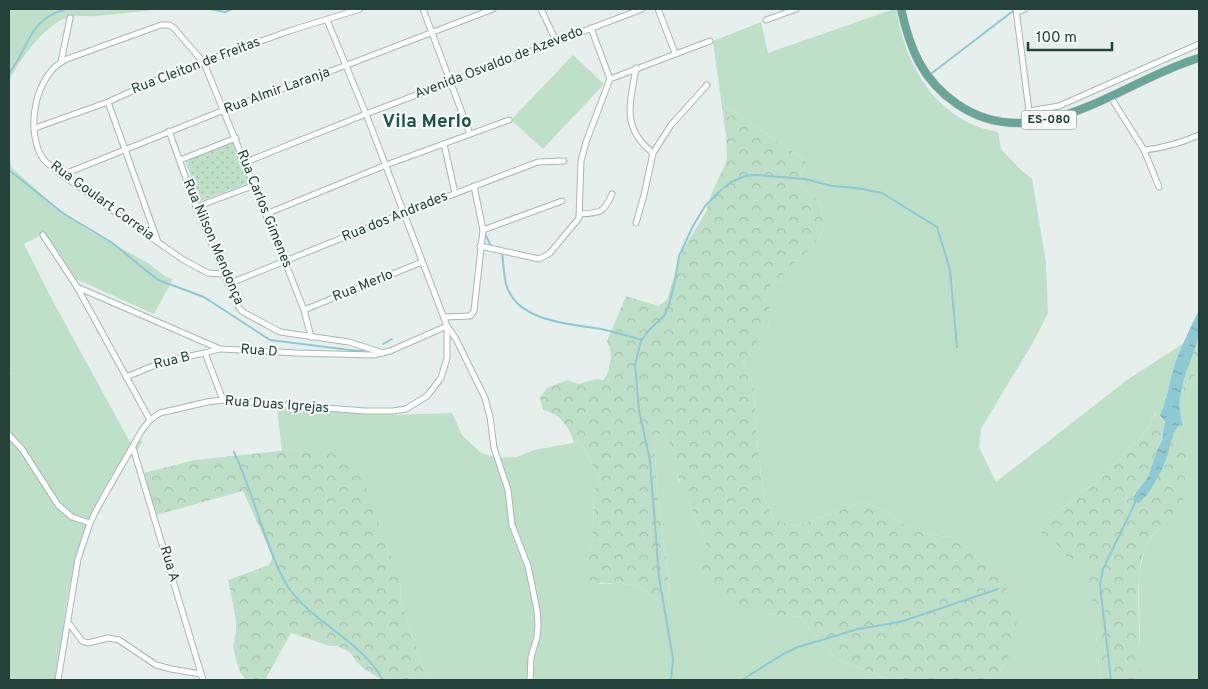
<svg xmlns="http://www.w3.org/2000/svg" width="1208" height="689" font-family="Overpass,sans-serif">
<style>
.grass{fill:#bfe0c8}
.forest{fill:url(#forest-crowns)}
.park{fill:url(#park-dots)}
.water{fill:url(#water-ripples)}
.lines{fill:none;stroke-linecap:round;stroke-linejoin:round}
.stream{stroke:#8ec9d4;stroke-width:2}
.minor-casing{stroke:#a8b8b2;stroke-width:7}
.primary-casing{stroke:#c2cac8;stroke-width:9}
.minor{stroke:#fff;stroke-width:5}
.primary{stroke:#6aa596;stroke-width:8}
.labels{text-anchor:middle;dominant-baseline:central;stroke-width:4;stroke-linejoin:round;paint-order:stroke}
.shield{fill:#f7fbf9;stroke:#637a73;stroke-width:1}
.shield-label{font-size:12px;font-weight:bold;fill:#24423a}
.street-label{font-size:14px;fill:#24423a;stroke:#f7fbf9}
.district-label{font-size:19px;font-weight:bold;fill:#1f5548;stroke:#f7fbf9}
</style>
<defs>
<pattern id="forest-crowns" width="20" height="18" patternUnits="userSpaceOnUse" patternTransform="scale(1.25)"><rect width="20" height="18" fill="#bfe0c8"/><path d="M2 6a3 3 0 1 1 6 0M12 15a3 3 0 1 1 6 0" fill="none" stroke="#a4c1ad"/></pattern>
<pattern id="park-dots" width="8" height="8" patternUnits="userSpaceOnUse" patternTransform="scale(1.25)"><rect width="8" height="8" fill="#bfe0c8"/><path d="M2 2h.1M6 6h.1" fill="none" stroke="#a4c1ad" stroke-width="1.8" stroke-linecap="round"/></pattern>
<pattern id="water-ripples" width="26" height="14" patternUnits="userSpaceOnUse" patternTransform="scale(1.25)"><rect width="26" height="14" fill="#8ec9d4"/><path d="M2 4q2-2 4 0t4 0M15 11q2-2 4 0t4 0" fill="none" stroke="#74a5ad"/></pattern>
</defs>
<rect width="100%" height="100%" fill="#e6efeb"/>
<g class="grass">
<path d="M9,9H163C141,11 120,14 98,16C86,17 75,14 64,19C43,27 18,62 9,81Z"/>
<path d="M894,9H896C904,57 927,106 976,126C983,129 991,130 998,132L1001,149L1020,169L1032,179L1046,263L1048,313L1035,339L981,429L979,447L996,482L1127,380L1184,343C1173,366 1170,391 1160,415L1156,413L1152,418L1151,424L1138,441L1129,447L1122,457L1107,470L1098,482L1083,491L1049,520L1044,536L1057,543L1064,555L1091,566C1090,587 1094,603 1100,623L1096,632L1100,680H994L1008,659L962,538L939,536L912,530L881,509L863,502L797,526L774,520L764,498L758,450L754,397L751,378L747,372L743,361L767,329L770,321V286L780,282L784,270L811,249L824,229C821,220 824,209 818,201C813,193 804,193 798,182L807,162L732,110L722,107L713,41L761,22L768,53Z"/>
<polygon points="573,55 604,84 543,149 511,120"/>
<path d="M9,159L13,169L55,206L88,230L148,263L166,277L173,279L154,314L83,282L76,280L45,233L24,244L49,294L130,442L143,441C135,455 129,456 120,466C112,474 106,486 101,495C70,552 63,616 59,680H9V376L11,373L9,371Z"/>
<polygon points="1199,373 1199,680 1140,680 1139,575 1145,547 1153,535 1166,523 1186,461 1188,451 1174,433 1178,426 1183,425 1180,414 1180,397 1186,397 1193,377"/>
<polygon points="277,409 394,415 452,413 462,435 481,453 498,458 517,457 534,450 579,442 586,451 601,484 594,489 593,538 587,561 600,584 620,583 639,586 663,605 670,593 658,498 654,443 656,436 661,432 666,436 672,448 677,464 678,480 688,500 706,543 702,579 767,614 800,617 837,659 891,680 427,680 401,601 400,582 300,449 282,451"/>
</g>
<g class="forest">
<path d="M722,107L732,110L807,162L798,182C804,193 813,193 818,201C824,209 821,220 824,229L811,249L784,270L780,282L770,286V321L767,329L743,361L747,372L751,378L754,397L758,450L764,498L774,520L797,526L863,502L881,509L912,530L939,536L962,538L1003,578L1017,621L1008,659L994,680H891L837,659L800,617L767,614L730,601L701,578L706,543L688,500L681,489L672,448L666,436L661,432L656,436L654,443L658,498L670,593L663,605L639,586L620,583H590L587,561L593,538L594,489L601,484L586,451L579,442L574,443C570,427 559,413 543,410L540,398L547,388L567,380L578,384L596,379L604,380C611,368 613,353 607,341L626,296L658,306L667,300L682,251L706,212L711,195L727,160L726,136Z"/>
<polygon points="1199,333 1199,373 1193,377 1186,397 1180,397 1180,392"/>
<path d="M1157,413C1172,421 1161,440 1157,451C1154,460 1152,470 1148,478C1144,484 1138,491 1133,496L1143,500L1158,475L1174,433L1188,451L1181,518C1166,523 1154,530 1146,546C1132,574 1142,646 1140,680H1100L1096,632L1100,623L1094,618L1090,583L1091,567L1064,555L1057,544L1044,536L1037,528L1039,520H1049L1083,491L1098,482L1107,470L1122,457L1129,447L1138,441L1151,424L1152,418Z"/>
<polygon points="300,449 326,451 343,459 362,477 400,582 401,601 427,680 382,680 363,668 356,661 350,652 344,649 337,646 330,646 291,633 265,680 246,680 240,672 236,660 233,646 236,632 236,619 228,580 269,565 273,557 243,491 156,515 144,473 195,460"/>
</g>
<polygon class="park" points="234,142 249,183 200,201 185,160"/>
<path class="water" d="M1199,310C1199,318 1201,327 1199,334C1192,365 1172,392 1183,425L1178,426C1171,436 1170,449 1166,460C1160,474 1150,494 1138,504L1133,497L1148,477L1158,448L1162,440L1165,422L1160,415C1168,397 1170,379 1176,361C1182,344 1191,327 1199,310Z"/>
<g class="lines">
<g class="stream">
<polyline points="129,9 134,9"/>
<polyline points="210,9 225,12 232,9"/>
<path d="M9,73C31,46 26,21 66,9"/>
<polyline points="932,73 1013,11"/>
<polyline points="9,170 64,214 111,242 158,280 204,297 270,340 358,351 365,350"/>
<polyline points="485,234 492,248"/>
<path d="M502,253C504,264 503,276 507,287C519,322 571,324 601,329C615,332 628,336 642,340"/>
<polyline points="383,344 392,339"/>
<path d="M234,452C250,486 259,522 273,556C278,568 283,581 290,590C317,625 362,642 383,680"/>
<polyline points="671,680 673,659 659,577 650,461 639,410 635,365 641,341 649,330 664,316 669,305 675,281 679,256 693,226 705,206 721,190 731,182 745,176 755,175 805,179 832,186 857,188 882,193 937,227 950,270 957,347"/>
<polyline points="742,680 785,653 798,647 858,629 900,622 998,589"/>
<polyline points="1111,680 1100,585 1103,569 1136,501"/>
</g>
<defs>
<g id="minor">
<polyline points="423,9 470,134"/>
<polyline points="541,9 556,41"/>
<polyline points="658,9 675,53"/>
<polyline points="1016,9 1029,111 1029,124"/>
<polyline points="1017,12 1025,9"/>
<polyline points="327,20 366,114 447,326 456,339 485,398 490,417 494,448 508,490 512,525 528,566 537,610 538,625 537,637 531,657 530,680"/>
<polyline points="766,20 796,9"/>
<polyline points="61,62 70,18"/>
<path d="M636,68C630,104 621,128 653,153"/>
<polyline points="610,79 710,41"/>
<polyline points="1110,96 1144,150 1159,187"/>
<polyline points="108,102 158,242"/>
<polyline points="1029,111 1059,106 1199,44"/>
<polyline points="35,128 108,102 167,75 289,31 360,9"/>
<polyline points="169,131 196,207 239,308 243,312 280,332 349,342 383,353"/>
<polyline points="444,144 455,193"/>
<path d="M1144,150C1164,148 1181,143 1199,135"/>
<polyline points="180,160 236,138"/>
<polyline points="246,162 366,114 642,9"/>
<polyline points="62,175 224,110 347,65 493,9"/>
<polyline points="196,207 255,185"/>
<polyline points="266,214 386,165 509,120"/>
<path d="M580,214C600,213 604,213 612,194"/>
<polyline points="636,223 644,195 653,153 671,125 707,85"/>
<polyline points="483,230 562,201"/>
<polyline points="43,235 77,287 150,420"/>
<polyline points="480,246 539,259 550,253 579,218 581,161 586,142 610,79 591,28"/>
<path d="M223,274L208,273L182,259L62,175C56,169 46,164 42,157C25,129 35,73 67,59L161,25H169L174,28L204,63L285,262L304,310L311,337"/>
<polyline points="228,284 404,213 538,162 564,161"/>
<polyline points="77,287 220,349 297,353 373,355 390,351 447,326"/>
<polyline points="304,310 422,262"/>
<polyline points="444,317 470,316 474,311 483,230 474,186"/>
<polyline points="205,353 223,400"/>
<polyline points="126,377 165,361 205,353 219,349"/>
<polyline points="9,435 22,449 58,505 72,517 90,523"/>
<polyline points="133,448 203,680"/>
<polyline points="68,622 82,641 88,643 108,638 119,640 156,665 171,669 201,674"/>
<polyline points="58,680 78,559 90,523 99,505 142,430 150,420 160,413 207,402 223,400 365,411 393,411 406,409 427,396 441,378 447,358 447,326"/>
</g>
<path id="primary" d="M901,9C910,49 922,80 957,104C1037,159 1123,80 1199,58"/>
</defs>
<use href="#minor" class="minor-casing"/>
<use href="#primary" class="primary-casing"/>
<use href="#minor" class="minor"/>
<use href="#primary" class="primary"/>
</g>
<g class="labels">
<rect class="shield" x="1021.5" y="110.5" width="55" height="19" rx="4"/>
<g class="shield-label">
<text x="1049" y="120">ES-080</text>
</g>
<g class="street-label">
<text transform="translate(499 63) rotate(-21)">Avenida Osvaldo de Azevedo</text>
<text transform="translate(196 66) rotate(-21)">Rua Cleiton de Freitas</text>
<text transform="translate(277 91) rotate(-20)">Rua Almir Laranja</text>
<text transform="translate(102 201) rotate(36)">Rua Goulart Correia</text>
<text transform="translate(264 209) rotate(68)">Rua Carlos Gimenes</text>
<text transform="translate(395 217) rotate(-22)">Rua dos Andrades</text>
<text transform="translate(213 242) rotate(67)">Rua Nilson Mendonça</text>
<text transform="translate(363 286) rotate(-22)">Rua Merlo</text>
<text transform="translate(259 351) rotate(4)">Rua D</text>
<text transform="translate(172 361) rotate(-14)">Rua B</text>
<text transform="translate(277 405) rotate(4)">Rua Duas Igrejas</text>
<text transform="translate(169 564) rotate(73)">Rua A</text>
</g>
<g class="district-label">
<text x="427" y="122">Vila Merlo</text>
</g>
</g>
<rect width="1208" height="689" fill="none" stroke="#24423a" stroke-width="20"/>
<path d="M1028 42v8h84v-8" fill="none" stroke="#24423a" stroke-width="2.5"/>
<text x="1036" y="42" font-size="15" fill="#24423a" stroke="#f7fbf9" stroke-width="4" paint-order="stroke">100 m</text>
</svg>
